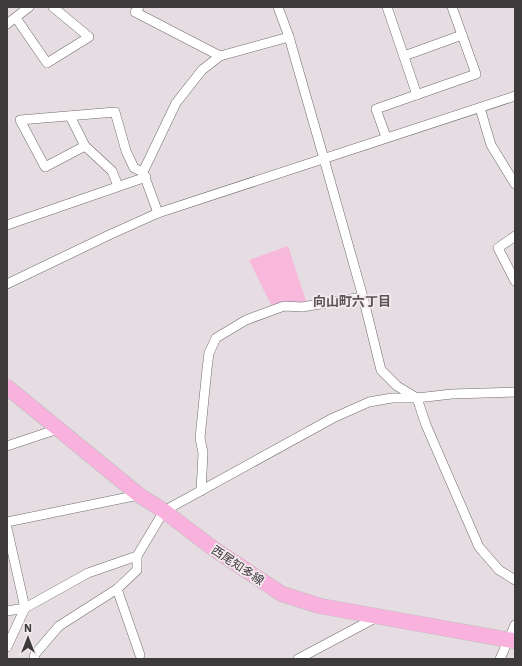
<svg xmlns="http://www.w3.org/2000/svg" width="522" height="666" font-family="'IBM Plex Sans','Noto Sans JP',sans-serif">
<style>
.green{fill:#f7b8dc}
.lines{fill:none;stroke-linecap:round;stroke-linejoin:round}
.street-casing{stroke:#716a6d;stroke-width:10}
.primary-casing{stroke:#bdbcbd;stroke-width:16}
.street{stroke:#fff;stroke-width:9}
.primary{stroke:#f9b2de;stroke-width:15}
.labels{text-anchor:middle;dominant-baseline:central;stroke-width:3.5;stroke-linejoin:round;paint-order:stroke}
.street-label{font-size:12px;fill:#3d3a3c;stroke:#f2eaee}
.neighbourhood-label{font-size:13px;font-weight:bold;fill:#5a5457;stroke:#f2eaee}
</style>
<rect width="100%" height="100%" fill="#e5dde1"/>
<polygon class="green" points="288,246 306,301 272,307 249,260"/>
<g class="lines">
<defs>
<g id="street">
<polyline points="139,7 135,12 220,56 289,37"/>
<polyline points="278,7 289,37 324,159 363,297 381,370 397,386 417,398 426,425 479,547 499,570 515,580"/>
<polyline points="387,7 417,95"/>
<polyline points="16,18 47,63 89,37 53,7"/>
<polyline points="7,24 29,7"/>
<polyline points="404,56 462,35"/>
<polyline points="480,108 491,145 515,184"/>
<polyline points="70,116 85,146"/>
<polyline points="386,137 376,109 476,74 452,7"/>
<polyline points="118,186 112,171 85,146 45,167 20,120 115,112 126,151 134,168 143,172"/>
<polyline points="158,213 143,172 176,103 202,70 220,56"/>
<polyline points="7,225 146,177"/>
<polyline points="515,236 498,248 515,281"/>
<polyline points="7,284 109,235 158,213 515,96"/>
<polyline points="7,446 58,429"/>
<polyline points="201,491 203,453 200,438 207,369 209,353 216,338 246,320 284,306 302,307 363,297"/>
<polyline points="7,522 139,495"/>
<polyline points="7,528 25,608 7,647"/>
<polyline points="117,589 140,655"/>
<polyline points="7,611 25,608 88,573 137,556 164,511 333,418 369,402 392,398 417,398 452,394 515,392"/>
<polyline points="34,659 35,654 59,626 117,589 137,570 137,556"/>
<polyline points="298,659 377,617"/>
<polyline points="500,659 515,625"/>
</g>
<polyline id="primary" points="7,387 139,495 164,511 214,549 282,594 320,606 515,641"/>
</defs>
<use href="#street" class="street-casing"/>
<use href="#primary" class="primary-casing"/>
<use href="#street" class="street"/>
<use href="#primary" class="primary"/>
</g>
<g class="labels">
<g class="street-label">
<text transform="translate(238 565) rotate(34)">西尾知多線</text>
</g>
<g class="neighbourhood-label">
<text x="352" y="301">向山町六丁目</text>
</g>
</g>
<rect width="522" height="666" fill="none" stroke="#3d3a3c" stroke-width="16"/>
<g transform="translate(28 638)" stroke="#f2eaee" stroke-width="3" paint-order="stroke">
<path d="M0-3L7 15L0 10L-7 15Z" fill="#3d3a3c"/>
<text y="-6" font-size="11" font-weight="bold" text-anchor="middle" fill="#3d3a3c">N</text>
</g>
</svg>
